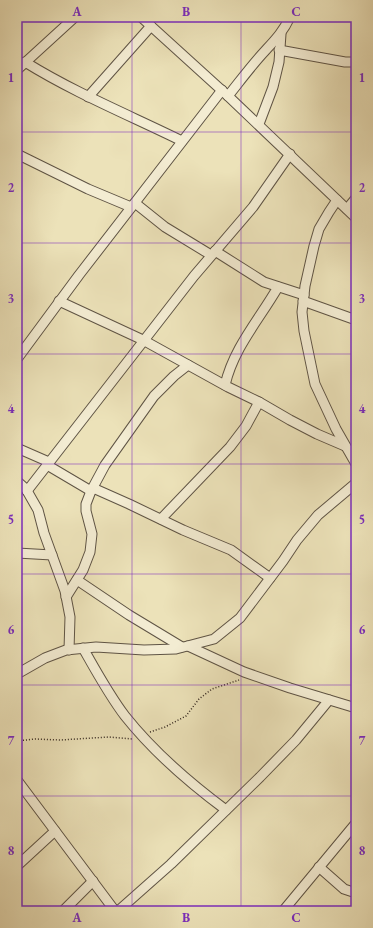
<svg xmlns="http://www.w3.org/2000/svg" width="373" height="928" font-family="'EB Garamond',serif">
<style>
.lines{fill:none;stroke-linecap:round;stroke-linejoin:round}
.minor-casing{stroke:#5f5445;stroke-width:11}
.path{stroke:#30241e;stroke-width:1.5;stroke-dasharray:1 2;stroke-linecap:butt}
.minor{stroke:#f3ecd2;stroke-width:9}
.grid{fill:none;stroke:#7b2cbf;stroke-width:1;stroke-opacity:0.55}
.neatline{fill:none;stroke:#7b2cbf;stroke-width:1.5}
.grid-label{font-size:13px;text-anchor:middle;font-weight:bold;fill:#7b2cbf}
</style>
<rect width="100%" height="100%" fill="#ece2b9"/>
<filter id="stains"><feTurbulence type="fractalNoise" baseFrequency=".005" numOctaves="4"/><feColorMatrix values="0 0 0 0 .2 0 0 0 0 .09 0 0 0 0 .02 0 0 0 .5 -.17"/></filter>
<radialGradient id="worn" r=".72"><stop offset=".6" stop-color="#630" stop-opacity="0"/><stop offset="1" stop-color="#630" stop-opacity=".3"/></radialGradient>
<g class="lines">
<defs>
<g id="minor">
<polyline points="141,17 228,96 356,218"/>
<polyline points="279,50 345,62 356,62"/>
<path d="M25,62C75,93 129,115 182,141"/>
<polyline points="17,70 75,17"/>
<path d="M228,96C240,81 251,66 264,52C275,40 283,32 290,17"/>
<polyline points="88,97 151,26"/>
<polyline points="259,124 273,87 279,62 281,34"/>
<polyline points="17,154 88,189 131,207"/>
<polyline points="337,200 329,212 319,229 314,246 305,286 302,312 304,331 315,384 336,429 356,464"/>
<polyline points="135,203 165,227 211,255"/>
<polyline points="347,209 356,198"/>
<polyline points="215,251 264,282 304,295"/>
<polyline points="59,301 143,340 228,387 259,402 290,420 317,434 345,446"/>
<polyline points="303,301 356,320"/>
<polyline points="17,359 79,275 222,90"/>
<path d="M225,385C234,347 259,320 278,287"/>
<polyline points="17,448 49,462"/>
<polyline points="47,465 91,491"/>
<polyline points="17,481 26,489 38,510 44,533 65,591 70,617 69,650"/>
<polyline points="93,488 129,504 183,530 231,550 270,578"/>
<polyline points="27,491 194,276 253,207 290,154"/>
<polyline points="161,519 230,447 246,426 259,402"/>
<polyline points="17,553 52,555"/>
<polyline points="77,580 129,615 182,647"/>
<polyline points="66,597 83,570 90,552 92,534 86,511 86,504 91,491 105,465 154,396 174,376 188,365"/>
<polyline points="188,646 244,672 290,688 356,708"/>
<path d="M83,648C96,671 109,695 125,716C152,750 191,784 226,810"/>
<polyline points="17,674 45,658 66,650 96,647 144,650 176,649 214,639 240,618 283,561 297,540 318,515 356,483"/>
<polyline points="17,780 115,911"/>
<polyline points="17,866 55,831"/>
<polyline points="319,867 344,889 356,893"/>
<polyline points="63,911 93,881"/>
<polyline points="118,911 171,864 260,777 296,740 329,700"/>
<polyline points="283,911 356,823"/>
</g>
</defs>
<use href="#minor" class="minor-casing"/>
<g class="path">
<polyline points="150,732 165,727 186,716 199,699 212,689 239,680"/>
<polyline points="17,741 35,739 60,740 109,737 133,739"/>
</g>
<use href="#minor" class="minor"/>
</g>
<path class="grid" d="M132,17V911M241,17V911M17,132H356M17,243H356M17,354H356M17,464H356M17,574H356M17,685H356M17,796H356"/>
<rect width="373" height="928" fill="none" stroke="#ece2b9" stroke-width="44"/>
<rect x="22" y="22" width="329" height="884" class="neatline"/>
<g class="grid-label">
<text x="77" y="16">A</text>
<text x="186" y="16">B</text>
<text x="296" y="16">C</text>
<text x="11" y="82">1</text>
<text x="362" y="82">1</text>
<text x="11" y="192">2</text>
<text x="362" y="192">2</text>
<text x="11" y="303">3</text>
<text x="362" y="303">3</text>
<text x="11" y="413">4</text>
<text x="362" y="413">4</text>
<text x="11" y="524">5</text>
<text x="362" y="524">5</text>
<text x="11" y="634">6</text>
<text x="362" y="634">6</text>
<text x="11" y="745">7</text>
<text x="362" y="745">7</text>
<text x="11" y="855">8</text>
<text x="362" y="855">8</text>
<text x="77" y="922">A</text>
<text x="186" y="922">B</text>
<text x="296" y="922">C</text>
</g>
<rect width="100%" height="100%" filter="url(#stains)"/>
<rect width="100%" height="100%" fill="url(#worn)"/>
</svg>
